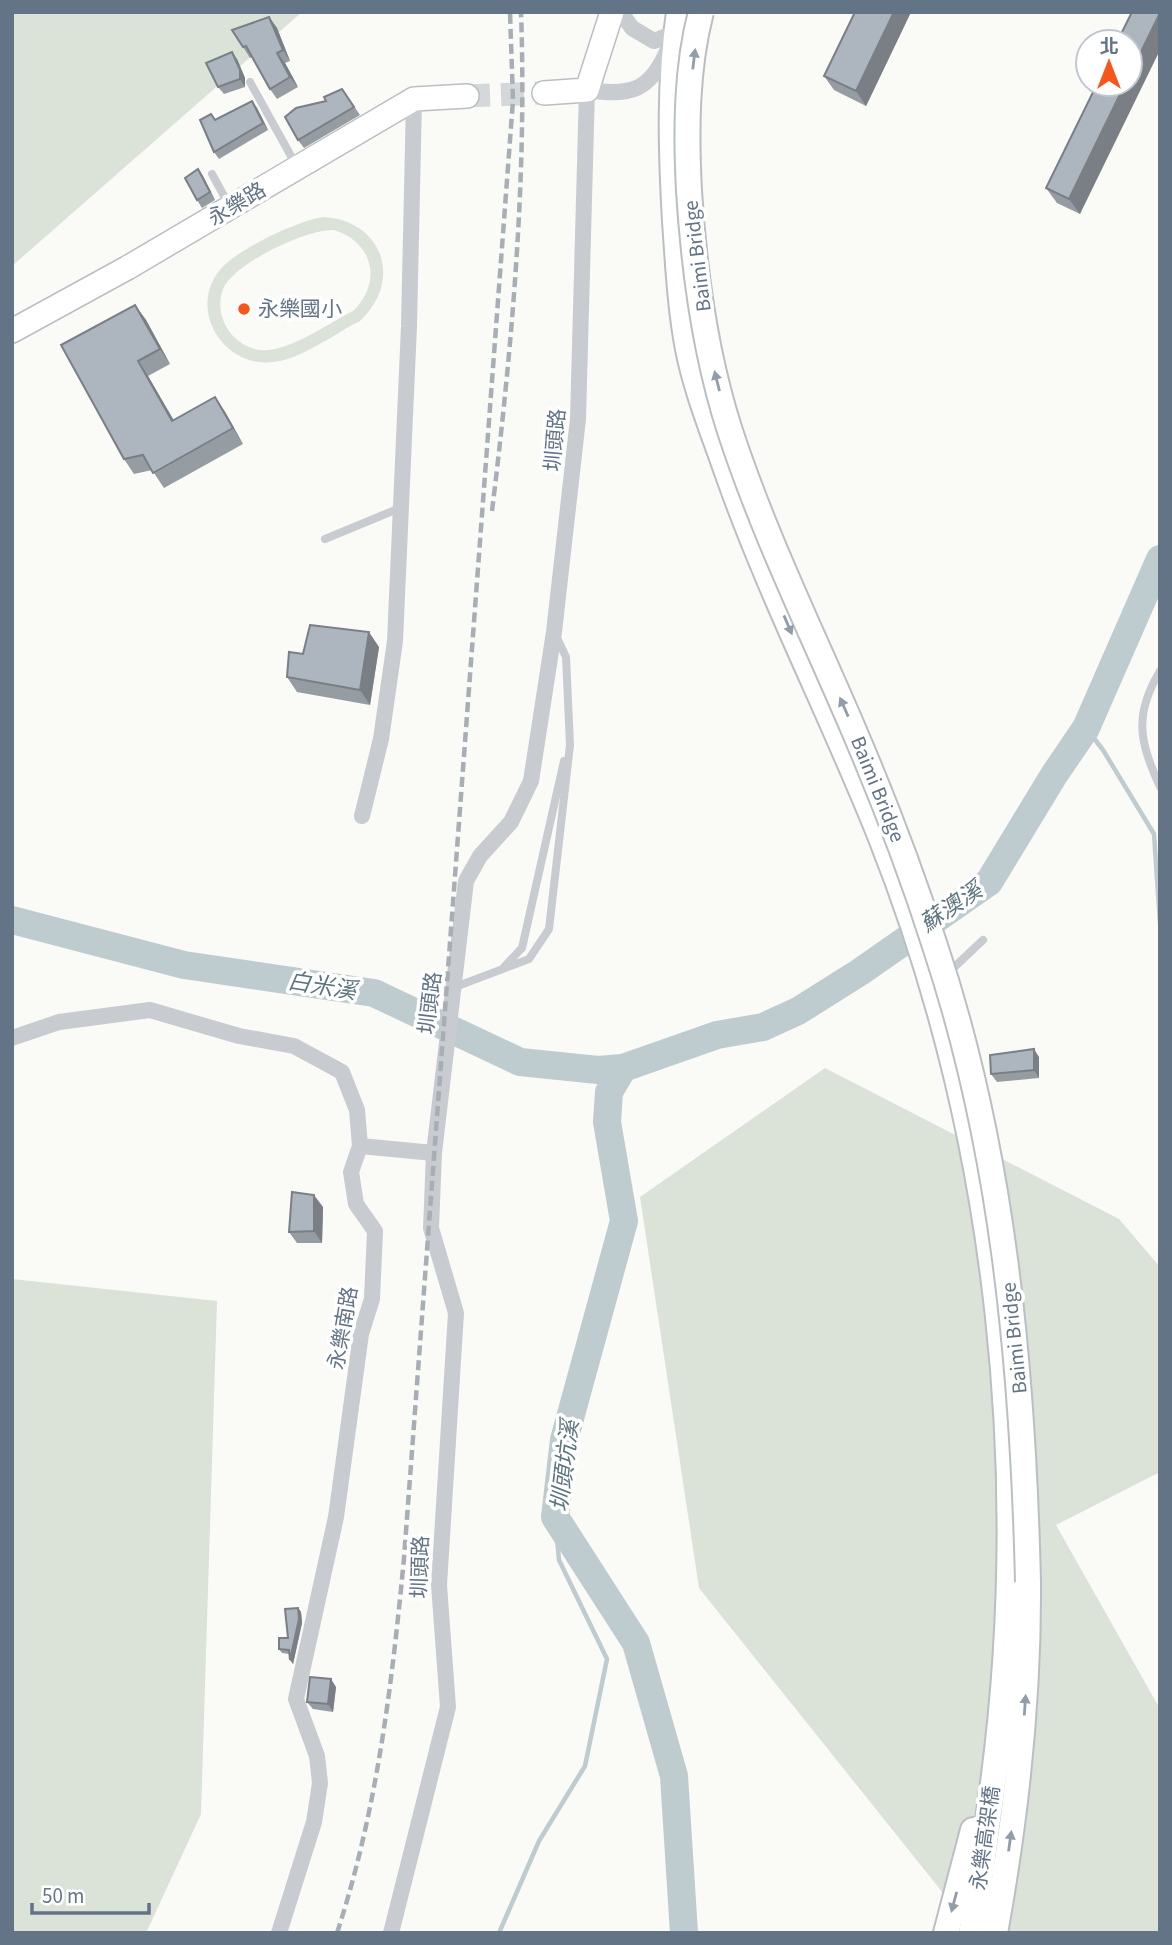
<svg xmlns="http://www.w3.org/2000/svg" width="1172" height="1945" font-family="'Source Sans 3','Noto Sans TC',sans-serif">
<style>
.green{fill:#dbe2d8;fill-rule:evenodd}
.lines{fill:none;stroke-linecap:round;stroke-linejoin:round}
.stream{stroke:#becbcf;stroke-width:4.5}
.river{stroke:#becbcf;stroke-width:28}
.secondary-tunnel{stroke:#d4d8db;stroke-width:23;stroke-dasharray:23 11;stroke-linecap:butt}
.secondary-casing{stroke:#b9bfc5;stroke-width:26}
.primary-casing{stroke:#babfc3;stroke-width:28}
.lane{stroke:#c8ccd0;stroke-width:8}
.street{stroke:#c8ccd0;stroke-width:16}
.secondary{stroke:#fff;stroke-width:23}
.primary{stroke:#fff;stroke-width:24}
.rail{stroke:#a7aeb5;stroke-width:4.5;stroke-dasharray:10 5;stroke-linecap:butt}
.primary-bridge-casing{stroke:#babfc3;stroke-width:28;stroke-linecap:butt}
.primary-bridge{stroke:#fff;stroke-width:24}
.wall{fill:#959da3}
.shaded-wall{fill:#797f85}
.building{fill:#adb6be;stroke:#797f85;stroke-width:2}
.oneway{fill:#919eaa}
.poi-dot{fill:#f6551b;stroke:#fff;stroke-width:2.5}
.labels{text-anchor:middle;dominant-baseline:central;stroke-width:7;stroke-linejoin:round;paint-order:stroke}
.street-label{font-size:21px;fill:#627486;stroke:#fff}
.poi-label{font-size:21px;fill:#627486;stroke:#fff;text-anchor:start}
.water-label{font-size:23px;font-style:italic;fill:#5d757e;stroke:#fff}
</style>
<rect width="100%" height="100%" fill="#fafaf7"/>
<g class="green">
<polygon points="12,12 302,12 12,266"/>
<path d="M323,217C382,220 404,280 360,321C334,334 302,359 273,362C224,368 188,311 219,271C235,250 297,221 323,217ZM334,230C373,242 383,282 353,311C329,323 302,343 275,349C241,357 211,322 223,289C233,264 308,228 334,230Z"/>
<polygon points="825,1068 1119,1219 1160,1267 1160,1472 1056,1525 1160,1709 1160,1933 975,1933 699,1588 640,1197"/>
<polygon points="12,1279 217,1301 201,1814 146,1933 12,1933"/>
</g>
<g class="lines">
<g class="stream">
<polyline points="1086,728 1103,750 1154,834 1160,923"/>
<polyline points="499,1933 539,1841 585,1766 607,1659 559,1560 555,1517"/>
</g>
<g class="river">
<polyline points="12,920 184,965 374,993 520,1062 598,1070 623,1068 717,1035 763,1027 798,1011 860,972 989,882 1054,775 1086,728 1160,559"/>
<polyline points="623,1068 609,1092 607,1122 624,1221 564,1440 555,1517 636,1643 674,1776 684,1933"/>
</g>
<polyline class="secondary-tunnel" points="467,96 544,93"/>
<defs>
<g id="secondary">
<polyline points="544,93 587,90 612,12"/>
<polyline points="12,331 127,268 414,99 467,96"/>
</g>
<g id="primary">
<path d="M679,12C669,80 671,152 675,221C678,263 680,307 688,349C696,390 713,432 727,472C771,597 832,715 881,838C1001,1141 1036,1484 990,1805C984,1847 980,1891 971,1933"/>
<polyline points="946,1933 973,1830"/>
<path d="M995,1933C1016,1817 1029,1700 1028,1582"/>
</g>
</defs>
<use href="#secondary" class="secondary-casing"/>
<use href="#primary" class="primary-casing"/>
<g class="lane">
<polyline points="250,82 296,165"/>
<polyline points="212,174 229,205"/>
<polyline points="325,539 400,508"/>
<path d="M1160,671C1133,716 1140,742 1160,787"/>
<polyline points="504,967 522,948 564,761"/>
<polyline points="947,974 983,940"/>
<polyline points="455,987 529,959 549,929 570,745 566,657 557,638"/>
</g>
<g class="street">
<polyline points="621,12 632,28 654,41 672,34"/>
<polyline points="362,816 381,739 395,641 409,326 414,99"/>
<polyline points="12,1038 59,1022 150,1010 239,1036 294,1046 342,1072 357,1110 360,1146 351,1172 356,1204 375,1231 372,1299 361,1334 336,1517 296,1699 317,1756 320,1783 314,1822 279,1933"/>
<polyline points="360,1146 434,1153"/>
<path d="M391,1933L448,1707L439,1585L456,1313L431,1228L434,1153L466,881L480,856L511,822L531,781L554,632L578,419L587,90C630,96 650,92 668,49"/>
</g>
<use href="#secondary" class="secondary"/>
<use href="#primary" class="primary"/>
<g class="rail">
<path d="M492,511C512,347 527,178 521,12"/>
<path d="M337,1933C377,1811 392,1684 404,1558L513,100L510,12"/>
</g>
<defs>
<path id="primary-bridge" d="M701,12C686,69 686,133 689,191C694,271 705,354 730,431C764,535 812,632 855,733C885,803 912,874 935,946C1003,1150 1023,1368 1028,1582"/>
</defs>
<use href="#primary-bridge" class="primary-bridge-casing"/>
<use href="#primary-bridge" class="primary-bridge"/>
</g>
<g class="wall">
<polygon points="855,12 911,12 866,106 834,90 824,76"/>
<polygon points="1132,12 1080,214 1057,203 1046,188"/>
<polygon points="269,17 277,28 290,61 285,63 298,87 277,99 270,89 253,57 250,58 243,47"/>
<polygon points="237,59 245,78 245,87 224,94 218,87"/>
<polygon points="342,89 360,115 304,148 298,140 326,101"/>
<polygon points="252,101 257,108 268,130 219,159 214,152 216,120"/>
<polygon points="198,169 215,200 202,208 197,200"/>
<polygon points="135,305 146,320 170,364 148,376 173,420 215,397 225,412 243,444 164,488 152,470 134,474 124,459"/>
<polygon points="379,647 370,705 297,692 287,677"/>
<polygon points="1039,1057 1039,1078 997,1082 991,1074"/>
<polygon points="323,1207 322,1243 297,1243 289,1232"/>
<polygon points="298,1608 301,1612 302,1623 293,1664 289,1654 282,1653 279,1649 288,1638"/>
<polygon points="336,1687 333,1712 313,1709 307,1702"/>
</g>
<g class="shaded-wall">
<polygon points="894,12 911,12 866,106 856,91"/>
<polygon points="1160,13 1160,50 1080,214 1069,199 1125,84 1130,84 1130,74"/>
<polygon points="269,17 277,28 290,61 283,50"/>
<polygon points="232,52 237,59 245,78 245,87 240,79"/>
<polygon points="277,53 285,63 298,87 290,77"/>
<polygon points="252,101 257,108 268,130 263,123"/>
<polygon points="198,169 203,176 215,200 210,192"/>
<polygon points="135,305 146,320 170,364 160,349"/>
<polygon points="138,361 148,376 183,436 172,421"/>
<polygon points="215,397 225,412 243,444 233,428"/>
<polygon points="369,632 379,647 370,705 360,690"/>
<polygon points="1034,1049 1039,1057 1039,1078 1034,1070"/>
<polygon points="314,1195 323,1207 322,1243 314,1231"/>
<polygon points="298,1608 301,1612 302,1623 293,1664 290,1660"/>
<polygon points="331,1679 336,1687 333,1712 328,1704"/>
</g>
<g class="building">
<polygon points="855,12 894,12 856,91 824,76"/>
<polygon points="1132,12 1160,13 1130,74 1130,42 1117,42"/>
<polygon points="269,17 283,50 277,53 290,77 270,89 246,46 243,47 232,30"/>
<polygon points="232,52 240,70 240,79 218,87 206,63"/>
<polygon points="1097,84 1125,84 1069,199 1046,188"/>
<polygon points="342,89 354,107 298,140 285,117 296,108 326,101 324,97"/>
<polygon points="252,101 263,123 214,152 200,120 211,114 215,120"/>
<polygon points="198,169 210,192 197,200 185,178"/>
<polygon points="135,305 160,349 138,361 172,421 215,397 233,428 153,473 143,455 124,459 61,345"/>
<polygon points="310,625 369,632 360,690 287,677 289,652 303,654"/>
<polygon points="1034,1049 1034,1070 991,1074 990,1055"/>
<polygon points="292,1192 314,1195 314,1231 289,1232"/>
<polygon points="298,1608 299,1619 290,1660 289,1650 279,1649 279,1638 288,1638 285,1609"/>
<polygon points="310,1677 331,1679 328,1704 307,1702"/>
</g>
<defs><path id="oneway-solid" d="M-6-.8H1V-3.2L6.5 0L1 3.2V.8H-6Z" transform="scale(1.75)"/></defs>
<g class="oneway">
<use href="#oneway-solid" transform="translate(694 59) rotate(-83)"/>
<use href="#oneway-solid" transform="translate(717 381) rotate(-104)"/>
<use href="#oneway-solid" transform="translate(788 625) rotate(67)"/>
<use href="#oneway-solid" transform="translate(844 707) rotate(-114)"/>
<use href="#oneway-solid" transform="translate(1025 1705) rotate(-86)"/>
<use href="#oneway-solid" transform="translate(1010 1841) rotate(-82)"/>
<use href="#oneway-solid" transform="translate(954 1902) rotate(105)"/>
</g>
<circle class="poi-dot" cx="244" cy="309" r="7"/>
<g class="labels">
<g class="street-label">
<text transform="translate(237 204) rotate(-31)">永樂路</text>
<text transform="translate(697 256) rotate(-97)">Baimi Bridge</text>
<text transform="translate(555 440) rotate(-85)">圳頭路</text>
<text transform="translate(878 789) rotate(68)">Baimi Bridge</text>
<text transform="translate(430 1003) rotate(-83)">圳頭路</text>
<text transform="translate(343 1328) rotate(-80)">永樂南路</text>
<text transform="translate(1014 1338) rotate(-96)">Baimi Bridge</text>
<text transform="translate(420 1567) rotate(-88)">圳頭路</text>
<text transform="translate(985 1838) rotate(-82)">永樂高架橋</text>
</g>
<g class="poi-label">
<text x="258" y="309">永樂國小</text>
</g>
<g class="water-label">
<text transform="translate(951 907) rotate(-34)">蘇澳溪</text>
<text transform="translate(322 986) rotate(9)">白米溪</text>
<text transform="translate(565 1466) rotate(-83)">圳頭坑溪</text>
</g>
</g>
<rect width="1172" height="1945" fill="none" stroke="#627486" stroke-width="28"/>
<g transform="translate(1109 63)"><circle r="33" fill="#ffffff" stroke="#c0c7cf" stroke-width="2"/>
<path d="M0-5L12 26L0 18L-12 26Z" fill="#f6551b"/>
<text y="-10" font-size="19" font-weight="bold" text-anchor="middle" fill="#627486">北</text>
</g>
<path d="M32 1903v10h117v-10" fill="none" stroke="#627486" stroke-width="3.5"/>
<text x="42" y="1903" font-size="21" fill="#627486" stroke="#ffffff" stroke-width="5" paint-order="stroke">50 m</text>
</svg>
